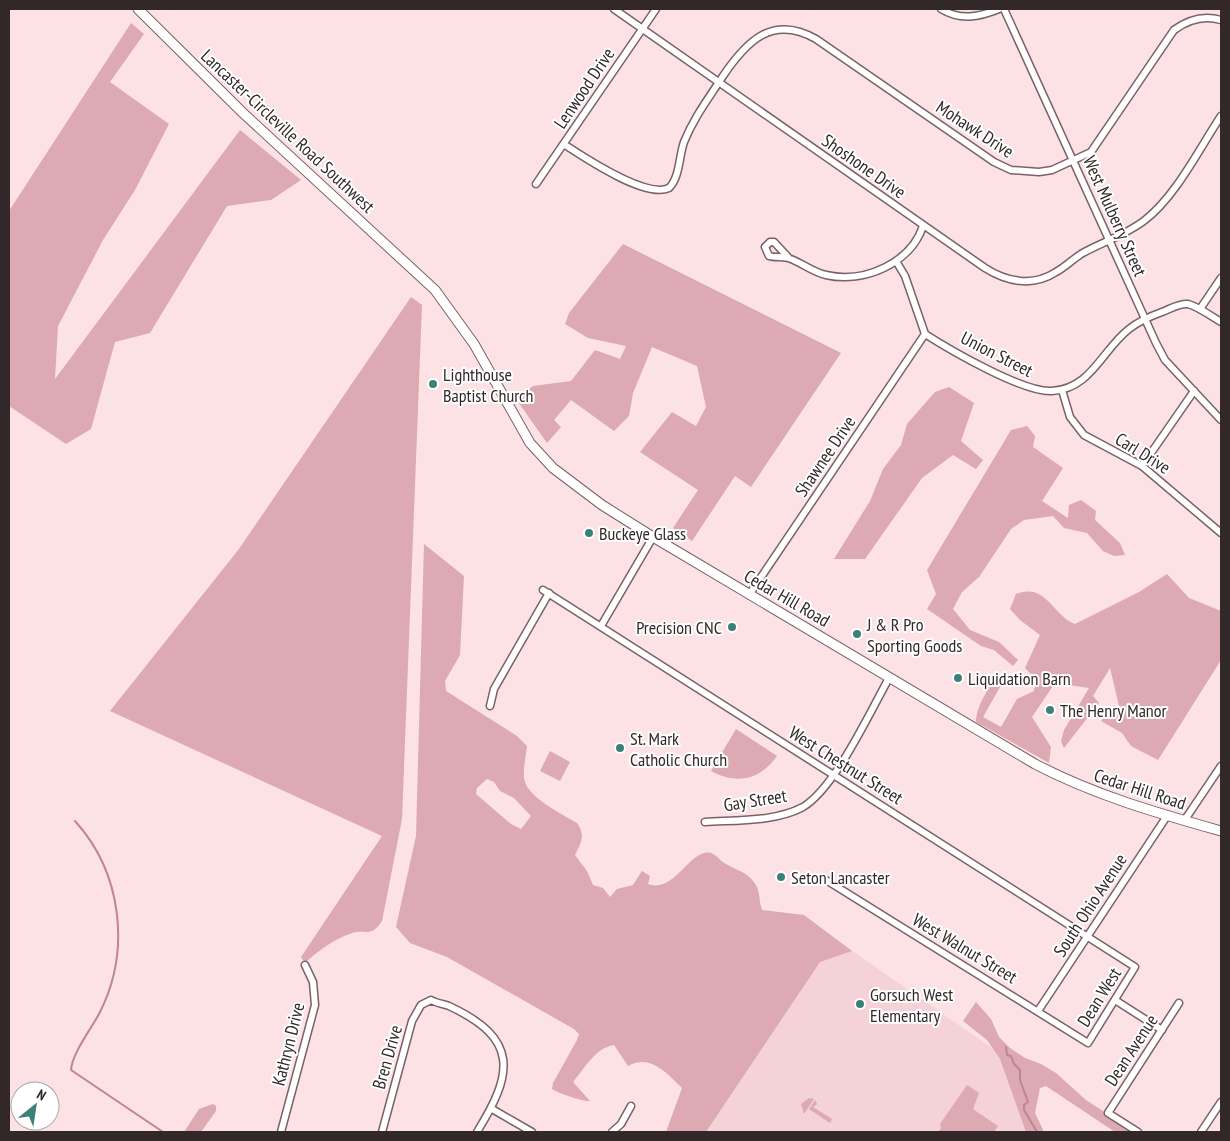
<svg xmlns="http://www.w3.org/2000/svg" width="1230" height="1141" font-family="'PT Sans Narrow',sans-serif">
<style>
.built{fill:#f5d2d8}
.green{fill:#dda9b2;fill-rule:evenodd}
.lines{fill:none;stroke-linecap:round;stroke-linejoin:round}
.stream{stroke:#bf8590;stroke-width:2}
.minor-casing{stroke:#796266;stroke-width:9}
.secondary-casing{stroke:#796266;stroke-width:11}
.minor{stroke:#fff;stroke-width:6}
.secondary{stroke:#fff;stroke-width:9}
.poi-dot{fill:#3a817a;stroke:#fff;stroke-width:2}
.labels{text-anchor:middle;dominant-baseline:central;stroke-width:4;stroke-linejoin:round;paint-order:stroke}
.street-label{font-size:18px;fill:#32282a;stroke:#fff}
.poi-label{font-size:18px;fill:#32282a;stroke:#fff;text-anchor:start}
</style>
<rect width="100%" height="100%" fill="#fce1e5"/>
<polygon class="built" points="835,939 1005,1057 1031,1132 706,1132"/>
<g class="green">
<polygon points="131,23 144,34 110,82 169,124 135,190 103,240 58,326 55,379 240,130 301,180 271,200 227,206 150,333 115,342 91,429 66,444 9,406 9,211"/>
<polygon points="623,244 841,353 751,487 735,476 692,541 673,528 698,490 640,452 672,412 696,426 706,407 697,366 652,347 633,393 629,416 614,431 571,400 554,420 561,427 547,443 516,399 533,386 571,381 595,350 620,359 626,346 588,338 565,324 569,313"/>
<path d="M411,297L422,305L402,819L382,921C371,938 366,929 352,933C334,939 319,950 305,963L301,957L382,836L110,711L239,549Z"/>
<polygon points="949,387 974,403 961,441 983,460 976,469 953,455 922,478 865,559 834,559 870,501 883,469 901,445 907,424 935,392"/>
<polygon points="1027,426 1035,436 1033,447 1063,468 1042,501 1068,518 1069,505 1081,500 1096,511 1095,520 1120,543 1125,555 1114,556 1103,551 1087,533 1064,528 1053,516 1024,520 1011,529 979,577 962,592 953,609 970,630 999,642 1018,660 1013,666 994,650 981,646 927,609 936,594 927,570 1011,430"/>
<path d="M424,544L464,576L460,655L445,681L446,691L517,736L527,746C526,756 523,768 524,778C526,797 562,814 577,823C586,835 581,843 575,855L587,871L593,885L603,888L610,897L617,889L633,885L642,871L650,876L648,884C675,894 690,848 711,853C717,855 720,861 726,864C738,871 749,872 757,887C760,894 759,902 762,910L804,915L852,951L820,962L706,1132H666L682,1088C666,1072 649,1054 628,1066L614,1045C595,1048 585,1068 573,1082L590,1101C584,1102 558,1093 552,1089L553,1083L577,1040L579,1034L574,1029L447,957L410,943L396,927L416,836ZM487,779L494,782L500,791L514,798L531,816L521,829L511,824L476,794L477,788Z"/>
<path d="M1167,574L1189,598L1221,611V660L1158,760L1131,746L1122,733L1101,721L1110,709L1120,710L1110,668L1093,696L1099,703L1064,748L1061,741L1064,730L1089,688L1055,683L1032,717L1051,747L1049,763L976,722C976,708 988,686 998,678L1004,680L983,717L1001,727L1017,699L1034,691L1037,674H1031L1025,668L1040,635L1020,620L1010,609L1016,594C1046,582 1053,616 1075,624L1139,592Z"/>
<path d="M736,729L777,756C760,780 737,785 711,771Z"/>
<polygon points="550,751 570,762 560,781 540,771"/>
<polygon points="976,1002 991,1019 999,1037 1010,1048 1025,1058 1041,1064 1056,1073 1086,1100 1135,1132 1115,1132 1046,1086 1040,1088 1035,1113 1044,1132 1026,1132 1000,1059 987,1040 963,1021"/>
<polygon points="967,1085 979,1093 973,1109 998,1126 994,1132 938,1132 941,1128 940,1124"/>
<polygon points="809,1098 814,1099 804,1114 801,1104"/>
<polygon points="815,1100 817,1104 813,1107 832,1119 830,1123 809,1109"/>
<polygon points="213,1104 216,1106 216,1111 201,1132 184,1132 199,1109"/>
</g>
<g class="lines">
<g class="stream">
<path d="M75,821C122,873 131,950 100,1012C92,1028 72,1053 71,1070L163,1132"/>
<polyline points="1006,1047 1007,1055 1011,1056 1014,1064 1020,1070 1020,1080 1028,1102 1024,1105 1024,1110 1037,1132"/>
</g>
<defs>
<g id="minor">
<path d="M614,9L985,268C1007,282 1033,287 1056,272C1065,267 1072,260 1081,254C1102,242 1126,235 1145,220C1176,196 1199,149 1221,116"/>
<path d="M941,9C961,21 979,17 999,9"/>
<polyline points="1004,9 1156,343 1165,360 1221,420"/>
<path d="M565,145C585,158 646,199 669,188C680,177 679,156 684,142C694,117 709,98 723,76C746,42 772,14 816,39L994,162L1011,170L1039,172L1052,170L1091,152L1174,30C1189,19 1204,15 1221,20"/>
<polyline points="536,184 656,9"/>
<path d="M788,257L774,242H770L765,247L769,256C775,258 782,256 788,258C801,262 812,272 826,275C864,284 911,263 923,226"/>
<path d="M896,261L905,276L925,334C950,350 1024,393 1052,391C1091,389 1102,350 1129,329C1139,321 1151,316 1162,312C1170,309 1179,303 1188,304C1199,307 1211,316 1221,322"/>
<polyline points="1200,309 1221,278"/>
<polyline points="1062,390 1070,417 1084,435 1142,466 1221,533"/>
<polyline points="1142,466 1194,391"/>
<polyline points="543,590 1135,967 1088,1043 826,880"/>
<polyline points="749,595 925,334"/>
<polyline points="601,626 653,537"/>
<polyline points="490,706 494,689 549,593"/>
<polyline points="1184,821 1221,766"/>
<path d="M705,822C736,820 775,822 803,807C835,788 870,712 889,678"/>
<polyline points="1115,1000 1162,1030"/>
<polyline points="1038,1011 1167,816"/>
<polyline points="492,1109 532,1132"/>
<polyline points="281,1132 315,1005 313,982 305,965"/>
<path d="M382,1132L412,1021L421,1005L431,1000C436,1003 443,1004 449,1006C520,1039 513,1074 477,1132"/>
<polyline points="612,1132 621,1124 631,1106"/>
<polyline points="1138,1132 1108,1113 1179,1003"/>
<polyline points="1201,1132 1221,1102"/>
</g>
<path id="secondary" d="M138,9L243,113L435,290L474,344L530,443L553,468L602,505L653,537L1035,764C1094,795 1157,813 1221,831"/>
</defs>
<use href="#minor" class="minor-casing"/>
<use href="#secondary" class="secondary-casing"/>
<use href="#minor" class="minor"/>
<use href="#secondary" class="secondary"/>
</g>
<g class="poi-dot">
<circle cx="433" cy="384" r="5"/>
<circle cx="589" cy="533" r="5"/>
<circle cx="732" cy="627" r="5"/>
<circle cx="857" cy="634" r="5"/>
<circle cx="958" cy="678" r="5"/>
<circle cx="1050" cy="710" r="5"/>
<circle cx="620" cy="748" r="5"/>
<circle cx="781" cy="877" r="5"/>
<circle cx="860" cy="1004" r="5"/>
</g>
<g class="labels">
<g class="street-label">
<text transform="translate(584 88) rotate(-56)">Lenwood Drive</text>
<text transform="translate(975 129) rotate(33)">Mohawk Drive</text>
<text transform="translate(288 131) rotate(43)">Lancaster-Circleville Road Southwest</text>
<text transform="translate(864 166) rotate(35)">Shoshone Drive</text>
<text transform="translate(1115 216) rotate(66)">West Mulberry Street</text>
<text transform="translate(997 354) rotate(27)">Union Street</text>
<text transform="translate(1143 453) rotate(32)">Carl Drive</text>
<text transform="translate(825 456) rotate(-56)">Shawnee Drive</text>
<text transform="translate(787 598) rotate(30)">Cedar Hill Road</text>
<text transform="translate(846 765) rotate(32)">West Chestnut Street</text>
<text transform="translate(1140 789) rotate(18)">Cedar Hill Road</text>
<text transform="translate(755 800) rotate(-9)">Gay Street</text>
<text transform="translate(1090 905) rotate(-57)">South Ohio Avenue</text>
<text transform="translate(965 948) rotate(31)">West Walnut Street</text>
<text transform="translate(1099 997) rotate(-58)">Dean West</text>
<text transform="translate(288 1044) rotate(-76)">Kathryn Drive</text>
<text transform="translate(1131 1050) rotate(-57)">Dean Avenue</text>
<text transform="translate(387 1057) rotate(-74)">Bren Drive</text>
</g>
<g class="poi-label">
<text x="443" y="374">Lighthouse<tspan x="443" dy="21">Baptist Church</tspan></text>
<text x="599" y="533">Buckeye Glass</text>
<text x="867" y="624">J &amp; R Pro<tspan x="867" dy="21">Sporting Goods</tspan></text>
<text x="722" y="627" text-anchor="end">Precision CNC</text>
<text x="968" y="678">Liquidation Barn</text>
<text x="1060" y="710">The Henry Manor</text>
<text x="630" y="738">St. Mark<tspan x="630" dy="21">Catholic Church</tspan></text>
<text x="791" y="877">Seton Lancaster</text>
<text x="870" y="994">Gorsuch West<tspan x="870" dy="21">Elementary</tspan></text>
</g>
</g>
<rect width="1230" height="1141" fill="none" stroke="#32282a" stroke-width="20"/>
<g transform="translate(35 1106) rotate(30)"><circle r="24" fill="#ffffff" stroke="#ada9aa"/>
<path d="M0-4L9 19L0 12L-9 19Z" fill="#3a817a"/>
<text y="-8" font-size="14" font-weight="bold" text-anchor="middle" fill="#32282a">N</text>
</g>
</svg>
